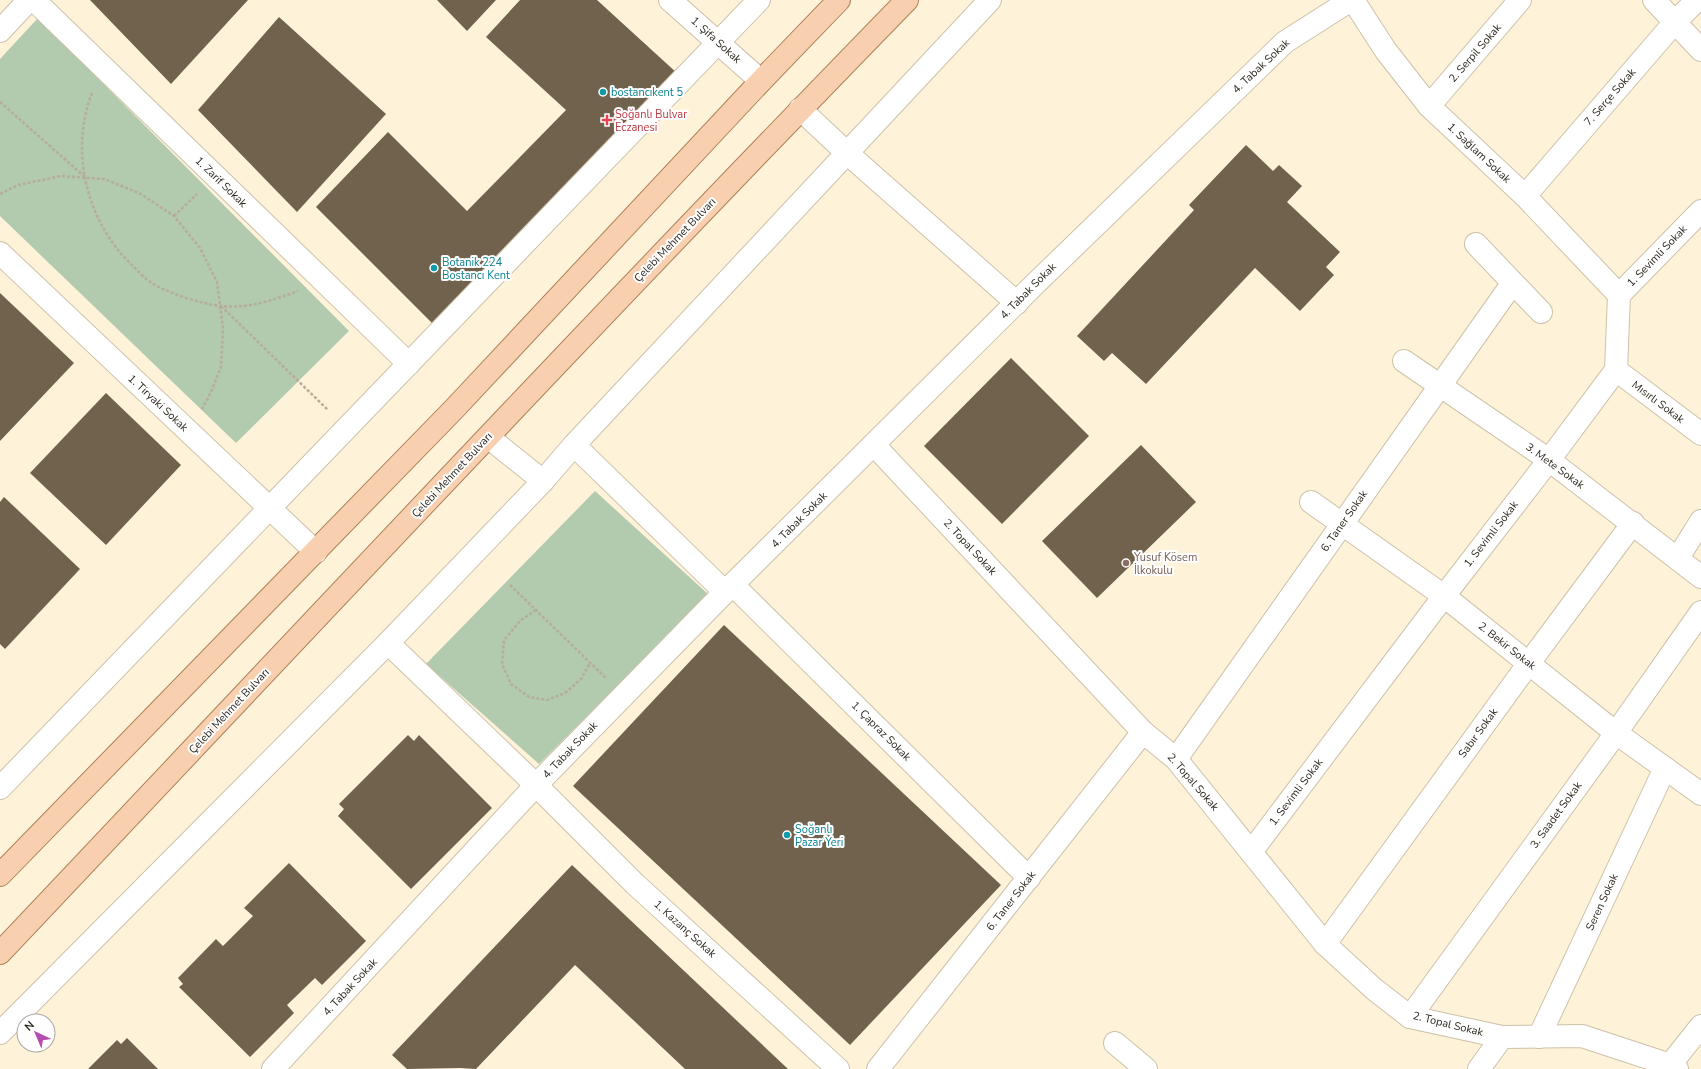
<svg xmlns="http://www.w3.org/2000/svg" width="1701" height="1069" font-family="'Nunito Sans',sans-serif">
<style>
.green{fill:#b2caae}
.building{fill:#71624e}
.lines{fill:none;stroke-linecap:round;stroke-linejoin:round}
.minor-casing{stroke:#cdc1a9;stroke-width:24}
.major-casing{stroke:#ae8159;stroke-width:24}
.path{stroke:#b6ad99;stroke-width:2.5;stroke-dasharray:3 2;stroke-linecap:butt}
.minor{stroke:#fff;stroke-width:22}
.major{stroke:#f8d0af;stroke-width:22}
.culture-dot{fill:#0f9aa8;stroke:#fff;stroke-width:1.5}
.health-dot{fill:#e0444e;stroke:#fff;stroke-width:1.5}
.education-dot{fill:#8d6e63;stroke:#fff;stroke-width:1.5}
.labels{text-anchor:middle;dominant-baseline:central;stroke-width:4;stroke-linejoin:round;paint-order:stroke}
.street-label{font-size:11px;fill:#2c271e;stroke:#fff}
.culture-label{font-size:11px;fill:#0d838f;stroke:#fff;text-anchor:start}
.health-label{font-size:11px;fill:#be3a42;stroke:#fff;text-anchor:start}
.education-label{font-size:11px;fill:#785e54;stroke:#fff;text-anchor:start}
</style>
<rect width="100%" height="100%" fill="#fef2d9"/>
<g class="green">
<polygon points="38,18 349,331 236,443 0,216 0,59"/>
<polygon points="595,491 709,595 539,764 426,664"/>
</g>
<g class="building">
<polygon points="90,0 248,0 171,84"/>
<polygon points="437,0 496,0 467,31"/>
<polygon points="520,0 597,0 678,74 434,325 316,207 388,132 467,211 566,110 486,37"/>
<polygon points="279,17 386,114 297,212 198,110"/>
<polygon points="1246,145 1273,171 1279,165 1302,186 1287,202 1340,252 1326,267 1334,275 1300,311 1255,268 1146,384 1112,353 1104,361 1077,336 1194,210 1189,205"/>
<polygon points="0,293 74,363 0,441"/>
<polygon points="1011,358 1089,436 1002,524 924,446"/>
<polygon points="106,393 181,465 106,545 30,473"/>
<polygon points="1141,445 1196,502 1097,598 1042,541"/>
<polygon points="4,497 80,569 5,649 0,644 0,502"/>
<polygon points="724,625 1001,885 850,1045 573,786"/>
<polygon points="408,735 414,741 419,735 492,808 411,889 338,816 344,809 339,804"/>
<polygon points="289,863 366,941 322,985 315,978 287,1005 294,1013 250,1057 179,987 183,984 178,978 216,939 223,946 253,916 244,908"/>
<polygon points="572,865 788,1069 685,1069 575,965 476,1069 460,1068 407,1069 392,1055"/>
<polygon points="127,1038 158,1069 88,1069 117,1040 121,1044"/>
</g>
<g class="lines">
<defs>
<g id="minor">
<polyline points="34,0 409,364"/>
<polyline points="670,0 761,81"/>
<polyline points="1353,0 1386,51 1429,106 1525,196 1619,295"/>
<polyline points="1654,0 1701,50"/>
<polyline points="0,31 29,0"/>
<polyline points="1429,106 1520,0"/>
<polyline points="800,109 847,153 1017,303"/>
<polyline points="1525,196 1675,22 1697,0"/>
<polyline points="1476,244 1541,312"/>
<polyline points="0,253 316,552"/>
<polyline points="1404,361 1549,460 1701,577"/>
<polyline points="1616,370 1701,434"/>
<polyline points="488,437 543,481"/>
<polyline points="574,445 725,592"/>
<polyline points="874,445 1143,732 1176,759 1325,944 1374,989 1410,1017 1502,1037 1582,1036 1670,1065 1677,1069"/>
<polyline points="1311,502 1444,596 1616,733 1701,794"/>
<polyline points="1678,558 1701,521"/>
<polyline points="733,585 1029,878"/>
<polyline points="388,643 536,785 635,884 838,1069"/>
<polyline points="1176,759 1512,284"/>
<polyline points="0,788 759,0"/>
<polyline points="1251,852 1444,596 1549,460 1616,370 1619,295 1701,211"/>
<polyline points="1325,944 1529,663 1633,523"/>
<polyline points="1410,1017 1616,733 1701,612"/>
<polyline points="0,1033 388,643 543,481 574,445 990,0"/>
<polyline points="1539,1037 1665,768"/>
<polyline points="1115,1043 1146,1069"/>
<polyline points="1670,1065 1701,1026"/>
<polyline points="273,1069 536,785 725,592 1036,283 1285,42 1351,0"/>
<polyline points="878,1069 1143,732"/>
<polyline points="1479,1069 1502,1037"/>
</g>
<g id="major">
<polyline points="0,875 455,408 761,81 839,0"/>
<path d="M0,953C301,635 601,314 907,0"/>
</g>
</defs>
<use href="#minor" class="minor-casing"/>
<use href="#major" class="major-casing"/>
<g class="path">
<path d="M92,93C69,152 87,224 134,267C139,272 144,278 150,282C167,293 201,304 221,306C248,309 273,300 298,291"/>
<polyline points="0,102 85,177"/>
<polyline points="0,194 18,185 61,176 104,179 139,193 174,216 200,248 217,282 220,306 223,328 221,367 211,392 202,409"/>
<polyline points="174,216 197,194"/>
<polyline points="221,306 328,410"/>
<polyline points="510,585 606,678"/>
<polyline points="536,610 521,620 504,640 502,664 511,684 529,697 547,700 565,693 581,679 590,663"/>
</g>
<use href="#minor" class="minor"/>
<use href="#major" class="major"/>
</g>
<g class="culture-dot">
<circle cx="603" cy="92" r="4"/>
<circle cx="434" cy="268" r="4"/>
<circle cx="787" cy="835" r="4"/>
</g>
<path class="health-dot" d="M605 114h4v4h4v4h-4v4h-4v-4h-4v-4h4z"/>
<circle class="education-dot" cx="1126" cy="563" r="4"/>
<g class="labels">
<g class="street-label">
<text transform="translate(716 40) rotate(42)">1. Şifa Sokak</text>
<text transform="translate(1475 53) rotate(-49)">2. Serpil Sokak</text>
<text transform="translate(1261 66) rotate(-43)">4. Tabak Sokak</text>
<text transform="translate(1610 97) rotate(-49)">7. Serçe Sokak</text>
<text transform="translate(1479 153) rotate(43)">1. Sağlam Sokak</text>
<text transform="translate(221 182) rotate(44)">1. Zarif Sokak</text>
<text transform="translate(675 240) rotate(-46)">Çelebi Mehmet Bulvarı</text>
<text transform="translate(1657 256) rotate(-46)">1. Sevimli Sokak</text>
<text transform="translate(1028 291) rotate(-45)">4. Tabak Sokak</text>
<text transform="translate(1658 402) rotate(37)">Mısırlı Sokak</text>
<text transform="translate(158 403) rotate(43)">1. Tiryaki Sokak</text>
<text transform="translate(1555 466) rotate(36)">3. Mete Sokak</text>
<text transform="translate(452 475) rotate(-47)">Çelebi Mehmet Bulvarı</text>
<text transform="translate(799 520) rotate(-45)">4. Tabak Sokak</text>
<text transform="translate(1344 521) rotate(-55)">6. Taner Sokak</text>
<text transform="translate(1491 534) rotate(-52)">1. Sevimli Sokak</text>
<text transform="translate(970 547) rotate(47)">2. Topal Sokak</text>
<text transform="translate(1507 646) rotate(38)">2. Bekir Sokak</text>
<text transform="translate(229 711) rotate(-47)">Çelebi Mehmet Bulvarı</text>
<text transform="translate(881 731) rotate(45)">1. Çapraz Sokak</text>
<text transform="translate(1478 733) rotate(-54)">Sabır Sokak</text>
<text transform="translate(570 750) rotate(-46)">4. Tabak Sokak</text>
<text transform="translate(1193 782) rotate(49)">2. Topal Sokak</text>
<text transform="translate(1296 792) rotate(-53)">1. Sevimli Sokak</text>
<text transform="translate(1556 815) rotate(-54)">3. Saadet Sokak</text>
<text transform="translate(1011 901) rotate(-52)">6. Taner Sokak</text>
<text transform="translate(1602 902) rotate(-65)">Seren Sokak</text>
<text transform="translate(685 929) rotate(42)">1. Kazanç Sokak</text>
<text transform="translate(350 987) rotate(-47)">4. Tabak Sokak</text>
<text transform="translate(1448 1024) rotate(14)">2. Topal Sokak</text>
</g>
<g class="culture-label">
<text x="611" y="92">bostancıkent 5</text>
<text x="442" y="262">Botanik 224<tspan x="442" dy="13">Bostancı Kent</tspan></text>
<text x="795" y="829">Soğanlı<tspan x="795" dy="13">Pazar Yeri</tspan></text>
</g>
<g class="health-label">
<text x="615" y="114">Soğanlı Bulvar<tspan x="615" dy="13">Eczanesi</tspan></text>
</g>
<g class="education-label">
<text x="1134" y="557">Yusuf Kösem<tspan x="1134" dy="13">İlkokulu</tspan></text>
</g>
</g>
<g transform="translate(36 1033) rotate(316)"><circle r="19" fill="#ffffff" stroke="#aba9a5"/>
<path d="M0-3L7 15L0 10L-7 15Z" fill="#b34db1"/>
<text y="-6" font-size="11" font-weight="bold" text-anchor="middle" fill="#2c271e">N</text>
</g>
</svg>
